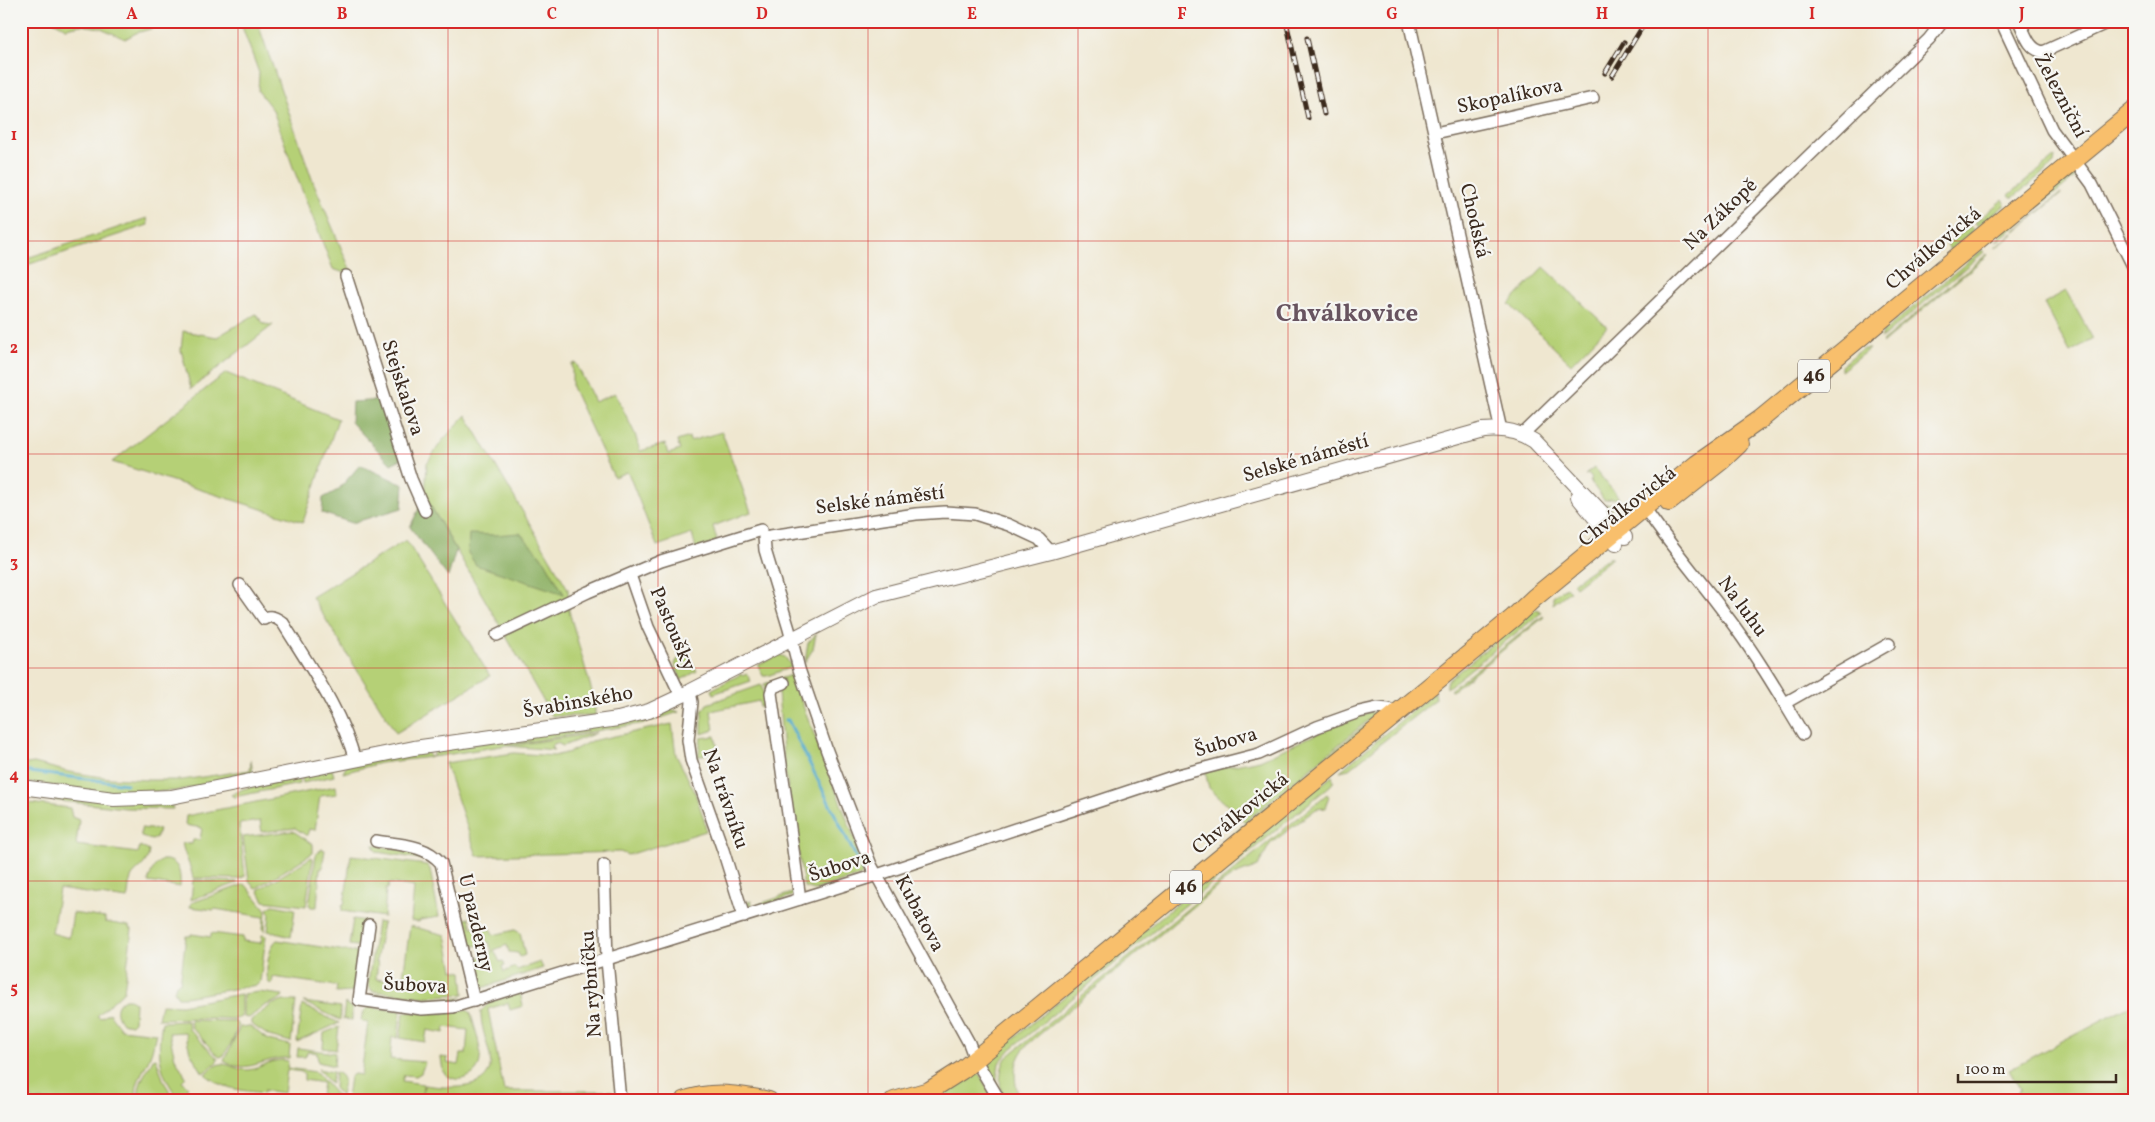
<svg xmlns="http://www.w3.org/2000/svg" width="2155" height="1122" font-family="Vollkorn,serif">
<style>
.green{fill:#b5d076;stroke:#787d4a}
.forest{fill:#90b267;stroke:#666e42}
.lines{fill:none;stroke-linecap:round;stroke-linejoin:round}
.stream{stroke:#50aace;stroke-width:3}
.minor-casing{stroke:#7a6c5c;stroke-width:14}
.tertiary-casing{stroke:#7a6c5c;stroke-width:16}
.primary-casing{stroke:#7a6c5c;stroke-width:20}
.minor{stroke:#fff;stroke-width:11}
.tertiary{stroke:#fff;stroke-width:14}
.primary{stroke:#f8bf6c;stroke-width:18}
.rail-casing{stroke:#3b2a1e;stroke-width:5}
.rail{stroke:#f6f6f2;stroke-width:3;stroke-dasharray:9;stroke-linecap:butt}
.grid{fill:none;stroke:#d62828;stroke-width:1;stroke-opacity:0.55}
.labels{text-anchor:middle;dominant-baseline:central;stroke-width:4.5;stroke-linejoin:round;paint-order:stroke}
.shield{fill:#f6f6f2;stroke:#73675e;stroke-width:1}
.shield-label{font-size:19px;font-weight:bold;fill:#3b2a1e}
.street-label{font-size:20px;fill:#3b2a1e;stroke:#f6f6f2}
.district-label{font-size:25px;font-weight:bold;fill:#685460;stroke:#f6f6f2}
.neatline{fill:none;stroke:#d62828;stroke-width:2}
.grid-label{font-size:16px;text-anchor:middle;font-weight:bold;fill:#d62828}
</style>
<rect width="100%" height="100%" fill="#f6f6f2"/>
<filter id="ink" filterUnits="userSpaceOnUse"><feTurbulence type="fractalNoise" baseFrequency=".02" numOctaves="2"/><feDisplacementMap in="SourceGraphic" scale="10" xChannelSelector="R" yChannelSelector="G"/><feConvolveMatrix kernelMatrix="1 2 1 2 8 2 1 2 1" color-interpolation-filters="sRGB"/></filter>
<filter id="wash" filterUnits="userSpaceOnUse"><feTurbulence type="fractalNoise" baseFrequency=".0096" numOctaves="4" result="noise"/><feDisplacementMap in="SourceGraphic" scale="20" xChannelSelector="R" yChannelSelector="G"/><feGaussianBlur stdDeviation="1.12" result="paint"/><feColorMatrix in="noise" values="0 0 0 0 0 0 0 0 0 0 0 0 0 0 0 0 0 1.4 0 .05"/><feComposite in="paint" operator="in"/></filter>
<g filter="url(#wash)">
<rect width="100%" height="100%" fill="#efe7d0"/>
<g class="green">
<polygon points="53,21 179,21 136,33 125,39 101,28 81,25 66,28"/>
<polygon points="240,21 257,21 312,179 353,276 333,269 294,170 273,110 258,91 259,73"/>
<polygon points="2055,157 2054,164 2014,197 2011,197 2009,195"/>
<polygon points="2070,176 2076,176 1996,242 2004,231"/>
<polygon points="2061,193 2061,194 1996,248 1996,247"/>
<polygon points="2003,199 2005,203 2004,206 1978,226 1975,223"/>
<polygon points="147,218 148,225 21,267 21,260"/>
<polygon points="1971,226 1974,230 1950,250 1947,245"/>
<polygon points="1982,250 1984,252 1881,339 1883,332"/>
<polygon points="1987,254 1988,255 1883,343 1882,342"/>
<polygon points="1544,267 1607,327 1571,364 1509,304"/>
<polygon points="2066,291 2093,339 2070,352 2044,303"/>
<polygon points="256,314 264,324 273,325 191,389 181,350 183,331 217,337"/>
<polygon points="1862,349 1869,349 1841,371 1841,366"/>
<polygon points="576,363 595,402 615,393 635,434 640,451 665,444 668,454 680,450 677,441 689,437 690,441 722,432 751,512 713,526 717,541 696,549 692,534 657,546 629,475 627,472 614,477 572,387 572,364"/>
<polygon points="226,373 338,419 303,522 112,462"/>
<polygon points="466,415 568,589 569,611 595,702 595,716 552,716 425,496 427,463 442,441"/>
<polygon points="1594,468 1619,498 1604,500 1590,481 1592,479 1588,474 1585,475"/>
<polygon points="1621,502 1630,513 1618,514 1605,504"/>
<polygon points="406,540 490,676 396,733 312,597"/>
<polygon points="1610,557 1612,558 1575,587 1572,583"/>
<polygon points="1566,587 1570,591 1553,604 1553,596"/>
<polygon points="1532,611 1537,610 1541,613 1447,688 1447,681"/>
<polygon points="1543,616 1544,617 1452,691 1450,690"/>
<polygon points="816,634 813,649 805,662 808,643"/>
<polygon points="687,655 697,671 681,680 675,664 677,660"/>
<polygon points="780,655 785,657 792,667 767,676 763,676 758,665"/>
<polygon points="741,674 742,676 747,674 751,681 713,694 711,690"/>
<polygon points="791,675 866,868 861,876 815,890 804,887 784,764 778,692 784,680 767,685 770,709 764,684"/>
<polygon points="761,685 767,706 760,707 759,701 711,711 714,730 702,734 702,711 707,704"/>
<polygon points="1435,692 1436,699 1349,769 1340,771"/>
<polygon points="671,709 679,712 645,723 439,756 380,763 343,773 346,766 427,751 430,757 433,756 435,750 650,717"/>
<polygon points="1369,712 1377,713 1245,822 1209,788 1205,771 1260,760 1340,723"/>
<polygon points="1379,714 1379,717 1224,847 1220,845"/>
<polygon points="672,724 676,755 694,790 704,819 706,831 628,855 620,852 477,856 445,763 514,753 554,756 570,752 591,741"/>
<polygon points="596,733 563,746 557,743 553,744 551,747 554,750 508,746"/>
<polygon points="715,736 718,749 698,757 701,738"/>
<polygon points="251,760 253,774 175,791 110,793 21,782 21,765 34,763 69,772 109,778 149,780 182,780 250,770"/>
<polygon points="332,769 334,776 303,783 301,775"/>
<polygon points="298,776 299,784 234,797 231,795 243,789"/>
<path d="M1332,776L1334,781L1331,785L1011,1049L999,1063L996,1085C991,1075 986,1068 991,1057Z"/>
<path d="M336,786L337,794L320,796L315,830L309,829L307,836L295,828L262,832L260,821L239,824L245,876L239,879L193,878C191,865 184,856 182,843L192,844L193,840H200L202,828L185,825L186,816Z"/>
<polygon points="21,792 171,803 173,809 126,808 21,797"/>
<path d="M1327,794L1329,797L1325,808L1316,809L1270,844L1258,866L1234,875L1221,884L1028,1044C1012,1061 1013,1079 1020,1101H1005C998,1090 999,1069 1006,1058Z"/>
<path d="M21,802L70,808L72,817L79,820L76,845L138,853L140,846L149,851C148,866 135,869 131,878C128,885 129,893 127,899L59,889L52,933L69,938L73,913L105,918V922L129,926V928L132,929L124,991L97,1016L101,1018L109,1013L121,1029L156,1033C154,1041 153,1049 150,1056C144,1072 133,1083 137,1101H35L21,1090Z"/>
<polygon points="141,828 159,830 156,838 152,840 141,837"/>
<polygon points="293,831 313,844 313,853 255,889 249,880 243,837"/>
<polygon points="373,845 423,853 425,856 421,859 377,852"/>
<polygon points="322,849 325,850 322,868 320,868 317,907 311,907 309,905 316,854"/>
<polygon points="351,855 427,865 430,869 439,917 420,920 419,922 411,921 414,887 389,883 388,889 386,889 384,917 342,911 342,905 344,905"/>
<polygon points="312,857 313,859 306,906 264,901 258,890"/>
<path d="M162,860C179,859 181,873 180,887L148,882C151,873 153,865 162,860Z"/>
<polygon points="193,880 237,882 237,883 191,900"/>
<polygon points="245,884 266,910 265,931 263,930 264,917 215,909 214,910 190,907 191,903"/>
<polygon points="795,892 792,896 756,908 745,903 751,901 753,906"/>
<polygon points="273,905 295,909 291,937 268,931 270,914 267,909"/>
<polygon points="469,918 472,927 484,925 485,930 491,929 493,935 515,930 520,933 525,955 520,957 518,953 509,952 507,945 494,950 500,962 503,961 505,965 502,966 504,972 515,967 517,970 540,962 543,968 479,989 476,987 471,961 492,952 489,942 468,948 461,922 462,920"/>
<polygon points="353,919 367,921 361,943 357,946 349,945"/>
<polygon points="377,922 383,923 376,962 378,962 376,979 400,982 401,977 403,977 410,926 446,935 453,970 462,972 464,994 424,997 372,991 368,984"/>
<polygon points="211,933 243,937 243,941 261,943 262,935 266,936 260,982 257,985 185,997 178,997 174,991 176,984 180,983 186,936 191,936 191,934 211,937"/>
<path d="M277,940L359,953L361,957L355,989L350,992L336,993L337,986L273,977L272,984L269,983C264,974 269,945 277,940Z"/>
<polygon points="259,992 283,995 281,999 264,1006 249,1018 243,1017 243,994"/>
<path d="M520,992L523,1006L510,1010L508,1003L488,1009L504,1091H612L614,1101H350V1099L347,1098L350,1077L354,1074L361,1075L368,1023L361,1021C362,1014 363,1010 370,1007L401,1011L398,1038L392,1037L390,1059L425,1062L421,1073L416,1076L404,1075L402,1081L423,1084L422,1101L424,1085C446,1088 496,1094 490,1056C487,1042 480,1025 481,1011L490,1002Z"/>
<polygon points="241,994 241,1017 236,1019 213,1018 158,1019 161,1004 181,1005"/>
<polygon points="376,994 421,1000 462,998 449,1003 418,1003 371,995"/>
<path d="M125,999H130L135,1003L134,1022L131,1025L122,1023C115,1014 114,1005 125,999Z"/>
<polygon points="284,1001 296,1001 291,1042 269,1036 251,1024 251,1020 273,1004"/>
<polygon points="303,1002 341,1007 340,1020"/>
<polygon points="345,1003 352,1008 352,1020 343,1019"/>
<polygon points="2134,1003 2134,1101 2017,1101 2014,1096 2020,1089 2009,1069"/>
<polygon points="302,1005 339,1023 297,1042"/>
<path d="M462,1010H467L471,1014C476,1034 492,1070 465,1078C456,1081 449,1078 443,1072L441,1057L448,1058L447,1063L459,1065L461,1054H466L468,1030L445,1027L444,1033L427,1030L425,1042L400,1038L404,1012L446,1013Z"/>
<polygon points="190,1020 235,1021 238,1026 232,1042 223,1056 219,1057 191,1027"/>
<path d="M188,1021L189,1029L218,1059L217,1062L203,1073L190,1052L185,1032L169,1033L175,1058L186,1077L182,1081L188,1087L178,1097C158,1072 157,1051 162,1022Z"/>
<path d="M250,1026L268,1040L290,1045L289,1058C265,1056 247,1076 224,1061L240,1027Z"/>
<polygon points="339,1027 336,1050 323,1048 324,1033"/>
<polygon points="298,1048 335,1053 334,1066 318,1062 317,1053 308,1051 305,1057 297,1057"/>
<path d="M156,1058L164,1082L176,1101H140C135,1085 147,1072 153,1059Z"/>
<path d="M283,1060L288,1061L287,1068L316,1072L338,1097L321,1095L323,1083L304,1080V1075L302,1072L287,1070L284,1093L264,1090V1093C241,1090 224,1090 205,1074C209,1071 216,1064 221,1064C227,1063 238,1070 247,1070C261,1069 268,1060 283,1060Z"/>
<polygon points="318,1069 333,1072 331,1084"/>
<path d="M335,1072C347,1076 343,1086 341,1096L334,1088Z"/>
<polygon points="971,1072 980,1075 992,1097 987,1101 922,1101"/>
<polygon points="190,1090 205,1101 181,1101"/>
</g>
<g class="forest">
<polygon points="380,400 401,459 391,464 351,422 352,402"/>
<polygon points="360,465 404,485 402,508 352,523 322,513 323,498 338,490"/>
<polygon points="425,496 456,550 448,577 410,527"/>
<polygon points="520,533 545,561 564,594 476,565 468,553 469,534 495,535"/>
</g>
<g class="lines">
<g class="stream">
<polyline points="785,720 788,720 863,871"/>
<polyline points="21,771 127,784"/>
</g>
</g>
</g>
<g filter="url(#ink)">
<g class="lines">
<defs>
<g id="minor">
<polyline points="1409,21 1501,430"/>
<polyline points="2001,21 2052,130 2092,184 2134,268"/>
<path d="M2019,21C2025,33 2028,49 2043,52L2111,21"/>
<polyline points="1435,133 1593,98"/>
<polyline points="346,276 411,479 425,511"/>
<polyline points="1523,434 1929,39 1943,21"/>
<path d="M1644,507C1668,543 1697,576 1723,611C1753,650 1778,692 1803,734"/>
<polyline points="630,575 648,627 681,696"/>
<path d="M240,585L264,619C270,614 277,618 283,623C310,667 341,710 355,760"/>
<polyline points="497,635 588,592 661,561 761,530"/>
<polyline points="784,683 773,687 771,693 800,899"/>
<polyline points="690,692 692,702 688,740 691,760 723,850 744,917"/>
<polyline points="1785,703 1889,644"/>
<path d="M376,841C399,845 425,844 441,863L474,1001"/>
<polyline points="604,865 607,960 620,1101"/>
<polyline points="369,925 359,1000 422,1009 453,1007 877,875 1178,775 1259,754 1317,727 1359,712 1377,708 1388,709 1396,714"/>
<polyline points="1000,1101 975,1059 969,1043 871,865 827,751 799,669 789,629 765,550 764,537 916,514 945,512 975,514 1009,525 1039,539 1051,552"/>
</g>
<g id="tertiary">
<polyline points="1578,497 1616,544"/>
<path d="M21,787L114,799L171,797L414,748L618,719L649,711L681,696L876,596L1051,552L1483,430C1502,428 1518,431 1534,441L1625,537"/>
</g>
<g id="primary">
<polyline points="1669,502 1721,461 1739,444"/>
<path d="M684,1101C712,1090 740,1095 769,1101"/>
<polyline points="894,1101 929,1091 962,1070 1513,618 1534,598 1697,464 1761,419 2134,111"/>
</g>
</defs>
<use href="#minor" class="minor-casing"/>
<use href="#tertiary" class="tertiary-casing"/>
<use href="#primary" class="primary-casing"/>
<use href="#minor" class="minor"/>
<use href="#tertiary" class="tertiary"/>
<use href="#primary" class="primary"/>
<defs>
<g id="rail">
<polyline points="1286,21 1308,118"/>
<polyline points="1307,38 1324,114"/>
<polyline points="1605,73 1624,42"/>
<polyline points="1612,76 1646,21"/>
</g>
</defs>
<use href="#rail" class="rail-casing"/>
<use href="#rail" class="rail"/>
</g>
</g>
<path class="grid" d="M238,21V1101M448,21V1101M658,21V1101M868,21V1101M1078,21V1101M1288,21V1101M1498,21V1101M1708,21V1101M1918,21V1101M21,241H2134M21,454H2134M21,668H2134M21,881H2134"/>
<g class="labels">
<g class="shield">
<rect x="1798" y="359.5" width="32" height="33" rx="4"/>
<rect x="1170" y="870.5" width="32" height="33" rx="4"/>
</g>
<g class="shield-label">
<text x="1814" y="376">46</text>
<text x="1186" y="887">46</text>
</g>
<g class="street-label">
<text transform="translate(2060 96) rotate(62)">Železniční</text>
<text transform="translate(1510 97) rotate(-12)">Skopalíkova</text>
<text transform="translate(1721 215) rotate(-44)">Na Zákopě</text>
<text transform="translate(1474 221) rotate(77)">Chodská</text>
<text transform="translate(1934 249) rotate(-40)">Chválkovická</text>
<text transform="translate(402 388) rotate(72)">Stejskalova</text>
<text transform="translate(1306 459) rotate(-16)">Selské náměstí</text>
<text transform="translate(880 501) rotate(-7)">Selské náměstí</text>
<text transform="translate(1628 507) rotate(-38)">Chválkovická</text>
<text transform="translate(1742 607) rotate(54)">Na luhu</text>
<text transform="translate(672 629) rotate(67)">Pastoušky</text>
<text transform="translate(578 703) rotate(-10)">Švabinského</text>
<text transform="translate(1226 743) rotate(-16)">Šubova</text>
<text transform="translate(725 799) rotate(71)">Na trávníku</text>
<text transform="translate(1241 814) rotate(-39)">Chválkovická</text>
<text transform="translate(840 867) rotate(-18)">Šubova</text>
<text transform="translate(919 914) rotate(62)">Kubatova</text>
<text transform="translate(475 923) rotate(77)">U pazderny</text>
<text transform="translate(592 984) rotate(-94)">Na rybníčku</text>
<text transform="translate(415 986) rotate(3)">Šubova</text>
</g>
<g class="district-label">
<text x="1347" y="314">Chválkovice</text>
</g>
</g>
<rect width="2155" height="1122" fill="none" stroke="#f6f6f2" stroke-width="55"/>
<path d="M1958 1074v8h158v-8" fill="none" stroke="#3b2a1e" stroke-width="2.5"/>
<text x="1965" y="1074" font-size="15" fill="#3b2a1e" stroke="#f6f6f2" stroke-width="4" paint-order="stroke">100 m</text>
<rect x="28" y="28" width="2100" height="1066" class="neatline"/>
<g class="grid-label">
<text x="132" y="19">A</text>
<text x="342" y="19">B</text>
<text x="552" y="19">C</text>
<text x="762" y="19">D</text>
<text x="972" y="19">E</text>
<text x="1182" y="19">F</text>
<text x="1392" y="19">G</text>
<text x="1602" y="19">H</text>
<text x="1812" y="19">I</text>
<text x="2022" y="19">J</text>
<text x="14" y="140">1</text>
<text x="14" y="353">2</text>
<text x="14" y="567">3</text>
<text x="14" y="780">4</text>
<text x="14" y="993">5</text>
</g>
</svg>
